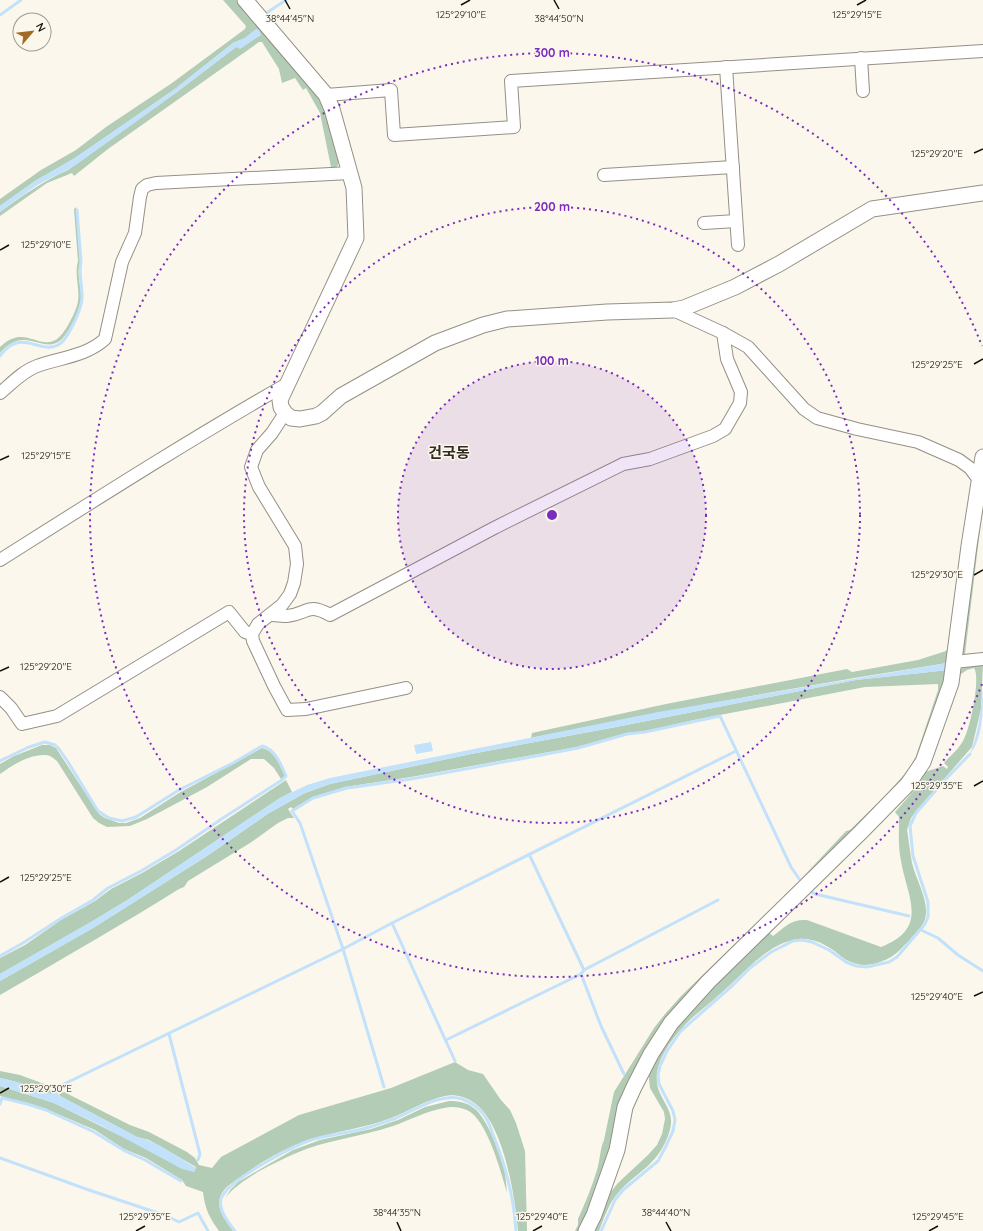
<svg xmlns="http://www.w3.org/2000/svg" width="983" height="1231" font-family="Quicksand,'Noto Sans KR',sans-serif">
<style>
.green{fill:#b2ccb5}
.water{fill:#c2e1fa}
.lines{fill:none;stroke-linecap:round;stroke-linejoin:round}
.stream{stroke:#c2e1fa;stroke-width:3}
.minor-casing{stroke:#959086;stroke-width:14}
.tertiary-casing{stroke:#959086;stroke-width:17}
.minor{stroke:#fff;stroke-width:12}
.tertiary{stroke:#fff;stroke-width:15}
.ticks{fill:none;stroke:#12100d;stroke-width:1.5}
.ring{fill:none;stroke:#7b2cbf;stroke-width:2;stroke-dasharray:2 4}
.labels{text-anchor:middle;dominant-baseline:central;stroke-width:3;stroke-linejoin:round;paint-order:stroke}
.quarter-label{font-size:15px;font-weight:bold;fill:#302c23;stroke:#fcf7ec}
.ticks-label{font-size:10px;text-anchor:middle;fill:#12100d;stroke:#fcf7ec;stroke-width:3;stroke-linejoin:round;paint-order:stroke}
.centre{fill:#7b2cbf;stroke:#fcf7ec;stroke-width:2}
.ring-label{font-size:12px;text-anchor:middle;font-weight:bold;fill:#7b2cbf;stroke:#fcf7ec;stroke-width:3;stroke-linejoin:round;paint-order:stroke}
</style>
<rect width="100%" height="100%" fill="#fcf7ec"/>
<g class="green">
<path d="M223,0H236L316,94L323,103L339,159L338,165L332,172L320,113L306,88L303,90L295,78L282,83L279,69L262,42H259L108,149L74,176L72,173L47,183L0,216V212C22,196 43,181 68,170L177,92L236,47L256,29L245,38L233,43L175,89L75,158L35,181L0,206V199L41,170L76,150L106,127L172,83L245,29L246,26Z"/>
<path d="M76,207L80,263C76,276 82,288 81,300C80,311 69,332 62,339C43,357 26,323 0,353V347C24,323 39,351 57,339C65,334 77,310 78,301C80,288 74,275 78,261L74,209Z"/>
<polygon points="980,493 983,505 965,654 961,655"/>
<path d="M949,646L950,666L913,770L803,884L801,879L846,831L850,830L886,795L909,769L916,756L938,690V684L865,687L694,720L646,731L629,733L577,747L411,777L345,787L311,798L293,809L291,807L288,809L294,818H288L278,823L250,843L188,881L184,887L179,889C120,926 60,960 0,995V981L93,928L207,856L269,813L305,793L330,784L471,754L616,727L856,680L948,670L947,663C808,685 669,710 531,738L532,733L666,704L847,669L852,672L918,660L946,651Z"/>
<path d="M983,663L981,709L972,747L916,811L911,818L907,830C909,841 910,853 912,863C916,880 930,902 925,919C923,927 914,934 909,941C903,946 898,953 891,957C878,964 864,968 851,962C843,959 839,954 833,950C822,942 807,936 793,940C767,946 749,968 730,985C718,996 705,1007 693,1017C675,1034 649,1064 659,1091C667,1109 676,1115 668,1136C656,1167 637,1171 618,1193C609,1203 604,1218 599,1231H592L609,1194L618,1183L648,1155L657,1145L662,1134L665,1119L664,1112L650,1088L648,1070L636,1095L628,1106L670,1028L768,932L773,936C785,927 791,919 807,920L881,947C930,928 907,897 901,861C898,847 899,832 899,817L895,812L918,786L925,772L943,766L947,769L948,767L944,763C950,756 960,748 964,739C970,728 981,678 974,668L967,670L961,674L952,705L927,767L907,788L959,670L965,667Z"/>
<path d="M42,745H50L56,748L99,814L105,818L119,823H126L140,818L179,793L262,748C275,751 280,765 285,776L281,779L274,768L264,759H251L207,787L147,819L130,826L107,827L99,823L93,818L57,761C53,758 50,755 46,755C29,754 13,765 0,774V764L14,756Z"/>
<polygon points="286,780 292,792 280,798 129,899 91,922 0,974 0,958 25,945 61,920 95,901 111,889 142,873 179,851"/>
<path d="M797,883L801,886L688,998L613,1139L595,1196L578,1231H575L578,1225V1219C585,1203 592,1187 597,1170C600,1160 600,1149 604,1140L614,1092L654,1028L665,1014L681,996Z"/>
<path d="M455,1062L468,1070L483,1074L501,1100L510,1110L516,1123L525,1151L527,1231H518C515,1197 504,1122 473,1102C465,1097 455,1094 445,1096C426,1100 409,1111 391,1118C365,1128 336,1131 309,1140C289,1146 262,1161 245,1174C238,1179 227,1185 222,1193C214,1207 225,1220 233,1231H219C209,1217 205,1209 203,1192L186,1186L182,1180L146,1158L124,1149L95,1130L46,1109L0,1096V1086L54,1103L194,1172L196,1167L149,1140L137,1137L60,1096L59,1094L64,1092L130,1125L149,1132L187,1152L195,1158L199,1165L212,1168L221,1157L299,1115L391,1088Z"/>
<polygon points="0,1071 20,1075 47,1085 49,1089 55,1092 51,1094 17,1082 0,1078"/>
<path d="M449,1101C458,1101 467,1102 475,1109C486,1117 499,1151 503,1165C506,1173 506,1184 507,1193C501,1172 487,1119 467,1110C459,1107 453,1106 444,1108C426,1111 410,1120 393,1126C361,1137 324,1140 294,1154C272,1164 240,1179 225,1198L231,1189L238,1182L293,1150L320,1140L371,1129L398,1120L425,1107Z"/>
</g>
<g class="water">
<path d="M256,29L259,30L261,35L240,49L236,47L177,92L80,162C66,172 51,177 36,186C24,194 12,203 0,212V206L35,181L75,158L175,89L233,43L245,38Z"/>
<polygon points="947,663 949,670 856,680 616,727 471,754 330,784 305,793 269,813 207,856 93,928 0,981 0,974 91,922 129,899 280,798 307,785 330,778 658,712"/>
<path d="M983,689C983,709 983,739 970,754C978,734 981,711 983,689Z"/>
<polygon points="431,742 433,751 416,754 414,745"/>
<path d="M0,1078L17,1082L51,1094L55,1092L60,1096L137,1137C159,1142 176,1156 196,1168L194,1172L182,1169L102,1126L54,1103L0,1086Z"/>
</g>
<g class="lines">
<g class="stream">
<polyline points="268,12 286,0"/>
<polyline points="0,15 21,0"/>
<path d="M0,356C22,325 41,358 61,343C69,336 81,310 82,299C83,287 78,275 81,262L77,210"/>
<path d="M0,761L29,747L45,742L55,745L59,749L68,762L98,811L109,818L122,821L136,817L179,790L233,763L262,746C275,749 281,764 286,776L282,780L223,818L176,850L141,871L108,888L93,900L60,919L23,943L0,956"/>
<polyline points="529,854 584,970"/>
<polyline points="809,890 815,894 909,916"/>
<polyline points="392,923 455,1061"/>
<polyline points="921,930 938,938 958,955 983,971"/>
<polyline points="581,974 601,1026 624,1074"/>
<polyline points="169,1034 200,1154 198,1160"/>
<polyline points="446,1040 581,974 584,970 718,900"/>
<polyline points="384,1087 343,949 300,823 292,811 313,798 347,788 411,779 536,756 578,748 627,734 645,732 720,716 791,867 802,883"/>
<polyline points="57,1093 62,1085 343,949 392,923 736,751"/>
<polyline points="0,1104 2,1098 27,1104 46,1110 94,1132 125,1151 145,1160 181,1181"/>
<polyline points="0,1158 86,1189 164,1215 179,1222 198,1213 208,1231"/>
<path d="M235,1231C229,1223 218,1210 221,1199C227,1180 290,1148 308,1141C330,1134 352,1133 373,1126C381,1123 389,1121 396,1118C415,1110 442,1092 462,1099C470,1102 479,1108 484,1115C489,1121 491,1130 494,1137C506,1167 514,1199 516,1231"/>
<polyline points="601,1231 615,1200 623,1190 658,1161 665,1148 673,1131 675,1120 673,1111 659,1084 658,1075 660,1066 667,1051 680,1032 691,1022 733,985 750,968 771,952 793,941 802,940 812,942 829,950 846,962 856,966 867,967 889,962 897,957 925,924 928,917 928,902 913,856 910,826 916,813 944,781 970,754"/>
</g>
<defs>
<g id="minor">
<polyline points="861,58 863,91"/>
<polyline points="726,67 738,245"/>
<polyline points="326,95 391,90 394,135 514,127 511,81 983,51"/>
<polyline points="604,175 733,167"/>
<polyline points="704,223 736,221"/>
<polyline points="673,310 723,333 748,347 804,409 817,418 857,429 918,442 959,460 970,468 979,480 983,482"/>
<path d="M0,393C11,384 23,371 37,366C59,358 87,356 105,339L122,262L135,233L140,197L142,189L147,185L156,183L350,173"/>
<polyline points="285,413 272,433 257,450 251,467 259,487 295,546 297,564 294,583 290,594 282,605 258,624 252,634 253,641 274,686 287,710 306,709 406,688"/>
<path d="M0,560C95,500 189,440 287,384"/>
<path d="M271,615C276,615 282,616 287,616C308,614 307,602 330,615L496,527L623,464L650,459L713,436L725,429L740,403L741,392L727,359L723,333"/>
<polyline points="954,662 983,659"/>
<polyline points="0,697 11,708 22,724 57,716 229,612 245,632 252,634"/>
</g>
<g id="tertiary">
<polyline points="245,0 326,95 332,109 354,188 356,238 280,400 281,407 285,413 291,418 300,419 316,416 322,413 341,396 435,343 483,325 507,319 607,312 673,310 684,308 735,287 779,264 872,209 983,193"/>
<polyline points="586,1231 594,1215 617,1150 625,1107 634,1087 651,1054 671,1023 708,982 861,832 908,784 923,762 951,683 969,546 983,457"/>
</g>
</defs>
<use href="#minor" class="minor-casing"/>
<use href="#tertiary" class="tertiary-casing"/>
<use href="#minor" class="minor"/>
<use href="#tertiary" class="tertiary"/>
</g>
<path class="ticks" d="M285,0L290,9M554,0L559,9M461,5L470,0M857,5L866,0M974,153L983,149M0,250L9,245M974,364L983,359M0,460L9,456M974,575L983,570M0,671L9,667M974,786L983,781M0,882L9,877M974,996L983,992M0,1093L9,1088M397,1222L401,1231M666,1222L671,1231M136,1231L145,1226M533,1231L542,1226M929,1231L938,1226"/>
<circle cx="552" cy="515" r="154" fill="#7b2cbf" fill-opacity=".12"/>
<g class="ring">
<circle cx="552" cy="515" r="154"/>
<circle cx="552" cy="515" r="308"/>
<path d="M982 684A462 462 0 1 1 982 346"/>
</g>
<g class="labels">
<g class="quarter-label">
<text x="449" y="452">건국동</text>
</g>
</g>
<g class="ticks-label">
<text x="461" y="18">125°29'10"E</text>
<text x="857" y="18">125°29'15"E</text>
<text x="290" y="22">38°44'45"N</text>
<text x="559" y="22">38°44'50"N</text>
<text x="937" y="157">125°29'20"E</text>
<text x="46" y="248">125°29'10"E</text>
<text x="937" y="368">125°29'25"E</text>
<text x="46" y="459">125°29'15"E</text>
<text x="937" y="578">125°29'30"E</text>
<text x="46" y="670">125°29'20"E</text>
<text x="937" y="789">125°29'35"E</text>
<text x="46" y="881">125°29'25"E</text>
<text x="937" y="1000">125°29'40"E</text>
<text x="46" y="1092">125°29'30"E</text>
<text x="397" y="1216">38°44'35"N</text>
<text x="666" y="1216">38°44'40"N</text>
<text x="145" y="1220">125°29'35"E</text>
<text x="542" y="1220">125°29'40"E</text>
<text x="938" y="1220">125°29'45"E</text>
</g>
<circle cx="552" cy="515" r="6" class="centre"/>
<g class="ring-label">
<text x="552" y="57">300 m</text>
<text x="552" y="211">200 m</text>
<text x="552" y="365">100 m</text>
</g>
<g transform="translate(32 32) rotate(62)"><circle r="19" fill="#fcf7ec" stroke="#9e9b93"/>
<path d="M0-3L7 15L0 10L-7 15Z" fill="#a16a25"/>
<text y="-6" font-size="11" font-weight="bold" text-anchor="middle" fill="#12100d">N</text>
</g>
</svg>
